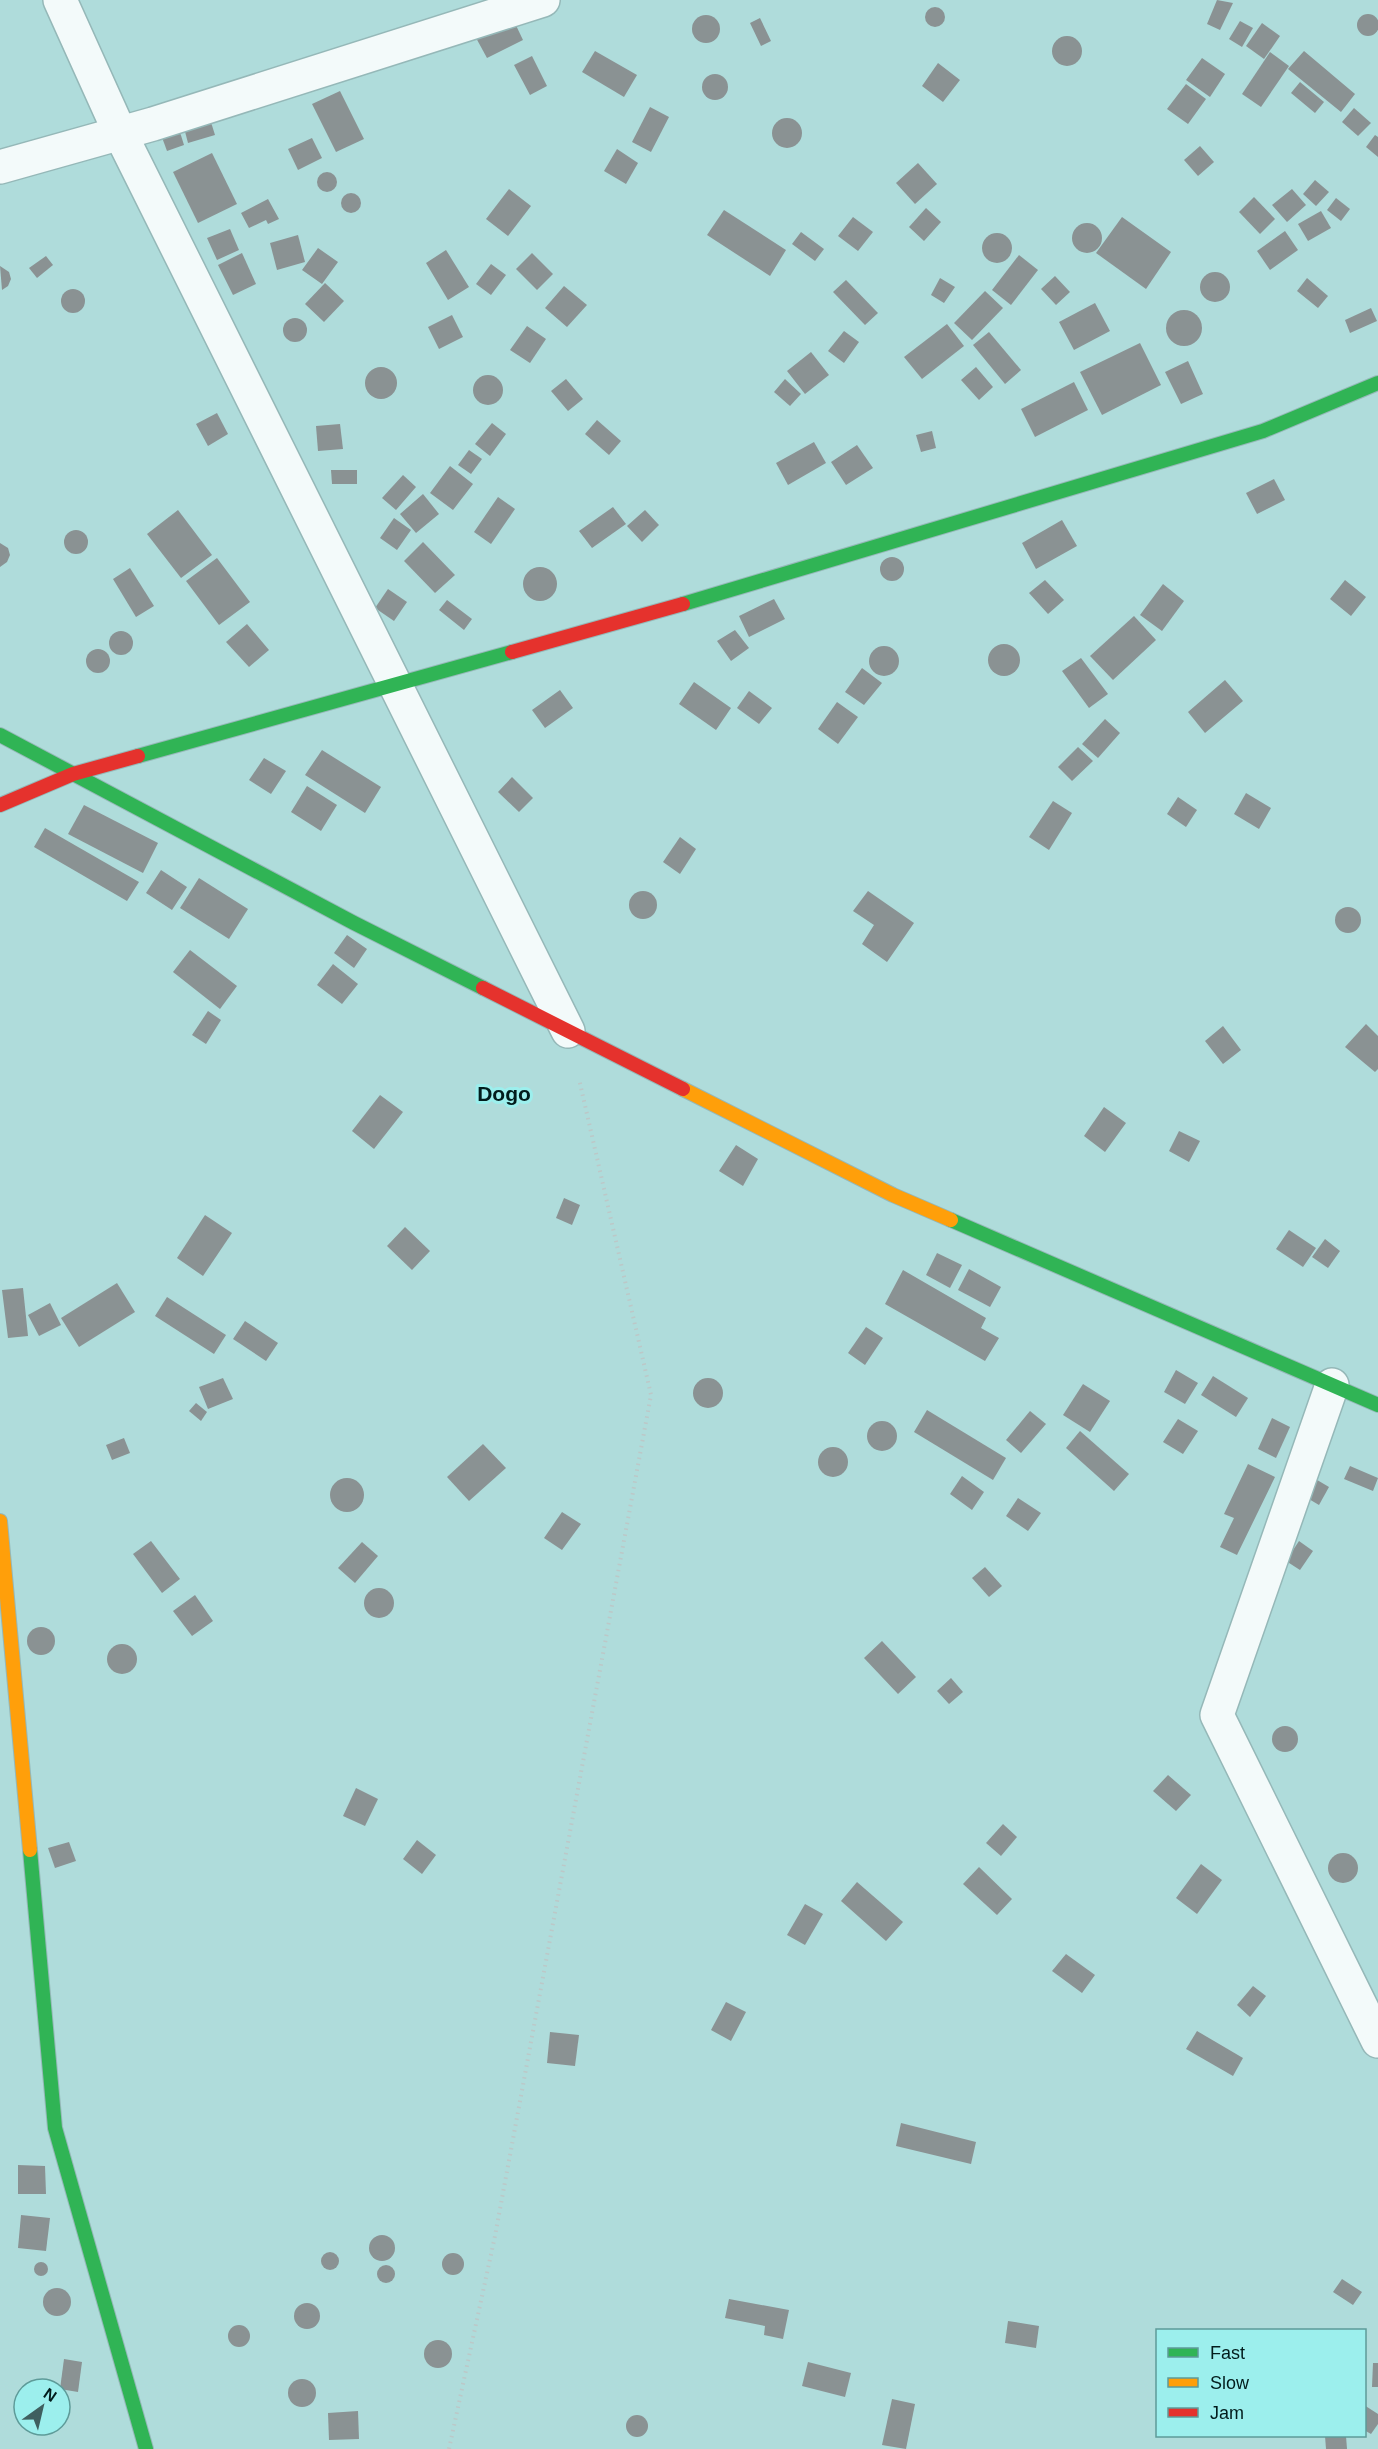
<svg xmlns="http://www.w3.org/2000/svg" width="1378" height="2449" font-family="Helvetica,sans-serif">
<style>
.building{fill:#8a9293}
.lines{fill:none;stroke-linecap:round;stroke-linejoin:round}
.street-casing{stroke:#95b8b8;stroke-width:36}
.fast-casing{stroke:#95b8b8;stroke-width:16}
.slow-casing{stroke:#95b8b8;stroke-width:16}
.jam-casing{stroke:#95b8b8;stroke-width:16}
.path{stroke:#bcc8c8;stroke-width:4;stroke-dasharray:1.5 4.5;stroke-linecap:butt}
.street{stroke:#f3fafa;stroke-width:33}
.fast{stroke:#30b455;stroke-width:14}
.slow{stroke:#ff9f0a;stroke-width:14}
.jam{stroke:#e5322d;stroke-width:14}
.labels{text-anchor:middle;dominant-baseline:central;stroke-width:6;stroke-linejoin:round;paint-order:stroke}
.quarter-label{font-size:21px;font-weight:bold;fill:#021c1c;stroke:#9cefed}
</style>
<rect width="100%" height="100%" fill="#afdcdb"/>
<g class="building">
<polygon points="1217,0 1233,3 1220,30 1207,24"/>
<circle cx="935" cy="17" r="10"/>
<circle cx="1368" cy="25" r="11"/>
<circle cx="706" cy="29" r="14"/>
<polygon points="512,17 523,40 487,58 475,36"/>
<polygon points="760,18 771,41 761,46 750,23"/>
<polygon points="1240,21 1253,28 1242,47 1229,39"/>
<polygon points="1262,23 1280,36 1264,59 1246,46"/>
<circle cx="1067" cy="51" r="15"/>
<polygon points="595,51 637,75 624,97 582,72"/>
<polygon points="1304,51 1355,94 1341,112 1288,69"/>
<polygon points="1270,52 1289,66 1261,107 1242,94"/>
<polygon points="532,56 547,86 530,95 514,65"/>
<polygon points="1202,58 1225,74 1210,97 1186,80"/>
<polygon points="938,63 960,80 943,102 922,86"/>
<circle cx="715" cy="87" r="13"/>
<polygon points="1300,82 1324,102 1315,113 1291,93"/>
<polygon points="1186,84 1206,99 1188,124 1167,109"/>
<polygon points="340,91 364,139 336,152 312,104"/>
<polygon points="650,107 669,117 651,152 632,142"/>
<polygon points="1354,108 1371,123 1358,136 1342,122"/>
<polygon points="209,116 215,135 188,143 183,124"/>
<circle cx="787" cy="133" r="15"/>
<polygon points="178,126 184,145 167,151 160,132"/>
<polygon points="1375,135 1378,137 1378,157 1366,147"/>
<polygon points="312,138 322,158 298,170 288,149"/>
<polygon points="1200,146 1214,162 1198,176 1184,160"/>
<polygon points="617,149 638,163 626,184 604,171"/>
<polygon points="212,153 237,204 198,223 173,172"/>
<polygon points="918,163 937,184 915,204 896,183"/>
<circle cx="327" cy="182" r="10"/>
<polygon points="1315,180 1329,192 1316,206 1303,194"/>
<polygon points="509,189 531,206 508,236 486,219"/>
<polygon points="1292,189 1306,205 1287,222 1272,205"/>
<circle cx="351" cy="203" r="10"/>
<polygon points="1254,197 1275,219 1260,234 1239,212"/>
<polygon points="1336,198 1350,209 1341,221 1327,210"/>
<polygon points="268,199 279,219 268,224 266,220 249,228 241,213"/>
<polygon points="926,208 941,222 924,241 909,227"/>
<polygon points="724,210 786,250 770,276 707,235"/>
<polygon points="1321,211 1331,228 1308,241 1298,224"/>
<polygon points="853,217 873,232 858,251 838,236"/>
<polygon points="1122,217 1171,252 1146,289 1096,253"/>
<circle cx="1087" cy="238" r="15"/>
<polygon points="230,229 239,250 217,260 207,238"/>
<polygon points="1285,231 1298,250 1270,270 1257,251"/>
<polygon points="801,232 824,249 815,261 792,244"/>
<circle cx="997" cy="248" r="15"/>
<polygon points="298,235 305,262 277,270 270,243"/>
<polygon points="318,248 338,262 322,284 302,270"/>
<polygon points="446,250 469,287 448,300 426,263"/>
<polygon points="242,253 256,284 233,295 218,265"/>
<polygon points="532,253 553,274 537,290 516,269"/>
<polygon points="1019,255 1038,270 1011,305 992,290"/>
<polygon points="46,256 53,265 37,278 29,268"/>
<polygon points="491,264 506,275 491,295 476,284"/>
<polygon points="0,266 9,272 11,279 8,286 2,290"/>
<circle cx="1215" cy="287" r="15"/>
<polygon points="1055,276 1070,292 1056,305 1041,289"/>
<polygon points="940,278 955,287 944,303 931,295"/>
<polygon points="1307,278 1328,296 1318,308 1297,291"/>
<polygon points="846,280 878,313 865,325 833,292"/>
<polygon points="325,283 344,301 324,322 305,304"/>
<polygon points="564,286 587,305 567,327 545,308"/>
<circle cx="73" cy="301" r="12"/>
<polygon points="985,291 1003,308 972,340 954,323"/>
<polygon points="1095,303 1110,331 1074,350 1059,322"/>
<polygon points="1371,308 1377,321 1350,333 1345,320"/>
<circle cx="1184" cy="328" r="18"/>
<polygon points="452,315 463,337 439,349 428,327"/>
<circle cx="295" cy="330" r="12"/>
<polygon points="947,324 964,346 922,379 904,357"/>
<polygon points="527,326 546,339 530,363 510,350"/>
<polygon points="844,331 859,342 844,363 828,351"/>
<polygon points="989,332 1021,370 1005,384 973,345"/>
<polygon points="1140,343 1161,385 1102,415 1080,372"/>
<polygon points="811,352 829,375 805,394 787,371"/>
<polygon points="1188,361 1203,394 1181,404 1165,372"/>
<circle cx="381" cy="383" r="16"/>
<polygon points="976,367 993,387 979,400 961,380"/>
<circle cx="488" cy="390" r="15"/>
<polygon points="566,379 583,399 568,411 551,391"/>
<polygon points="785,379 801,394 790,406 774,392"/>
<polygon points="1074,382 1088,410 1035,437 1021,409"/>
<polygon points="217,413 228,434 208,446 196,424"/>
<polygon points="597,420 621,441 609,455 585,434"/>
<polygon points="492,423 506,434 490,456 475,444"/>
<polygon points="340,424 343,449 318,451 316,426"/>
<polygon points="932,431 936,448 921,452 916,435"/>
<polygon points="814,442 826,463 788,485 776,463"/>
<polygon points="857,445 873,468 846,485 831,462"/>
<polygon points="469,450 482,459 471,474 458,465"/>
<polygon points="450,466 473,484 453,510 430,493"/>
<polygon points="331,470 357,470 357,484 332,484"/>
<polygon points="403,475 416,487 396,510 382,498"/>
<polygon points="1274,479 1285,500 1257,514 1246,493"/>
<polygon points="423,494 439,514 416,533 400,514"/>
<polygon points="498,497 515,509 491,544 474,532"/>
<polygon points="613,507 626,524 592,548 579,531"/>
<polygon points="178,510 212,555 181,578 147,534"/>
<polygon points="645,510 659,525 642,542 627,526"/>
<polygon points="394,518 411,530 397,550 380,538"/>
<polygon points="1062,520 1077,546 1036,569 1022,543"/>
<circle cx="76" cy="542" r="12"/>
<polygon points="423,542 455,575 435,593 404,561"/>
<polygon points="0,543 8,548 10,555 7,562 0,567"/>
<circle cx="892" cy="569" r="12"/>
<polygon points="217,558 250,602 219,625 186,581"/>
<circle cx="540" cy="584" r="17"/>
<polygon points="130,568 154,606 136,617 113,579"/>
<polygon points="1045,580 1064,600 1048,614 1029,593"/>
<polygon points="1345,580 1366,597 1351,616 1330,599"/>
<polygon points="1163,584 1184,601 1162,631 1140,615"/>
<polygon points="388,589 407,602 394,621 375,608"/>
<polygon points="774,599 785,619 749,637 739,616"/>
<polygon points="447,600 472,619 464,630 439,610"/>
<polygon points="1134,616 1156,640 1113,680 1090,656"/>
<polygon points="247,624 269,650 249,667 226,642"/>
<polygon points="735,630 749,648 731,661 717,641"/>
<circle cx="121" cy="643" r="12"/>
<circle cx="1004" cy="660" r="16"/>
<circle cx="884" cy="661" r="15"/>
<circle cx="98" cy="661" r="12"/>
<polygon points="1081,658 1108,694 1089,708 1062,671"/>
<polygon points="862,668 882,683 864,705 845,692"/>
<polygon points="1225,680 1243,701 1205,733 1188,712"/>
<polygon points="694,682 731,708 716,730 679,704"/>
<polygon points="560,690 573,708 545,728 532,710"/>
<polygon points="749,691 772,708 759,724 737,708"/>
<polygon points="837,702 858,717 838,744 818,729"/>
<polygon points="1105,719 1120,733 1098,758 1082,744"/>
<polygon points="1078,747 1093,761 1072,781 1058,767"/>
<polygon points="322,750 381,787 365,813 305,775"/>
<polygon points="264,758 286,771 271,794 249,780"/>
<polygon points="512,777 533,798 519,812 498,792"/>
<polygon points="307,786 337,805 321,831 291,812"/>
<polygon points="1246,793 1271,808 1259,829 1234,814"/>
<polygon points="1178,797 1197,810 1186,827 1167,814"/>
<polygon points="1053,801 1072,813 1049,850 1029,837"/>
<polygon points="84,805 158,843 143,873 68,834"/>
<polygon points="45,828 139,882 127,901 34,847"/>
<polygon points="680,837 696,849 680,874 663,862"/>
<polygon points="161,870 187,887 172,910 146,893"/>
<polygon points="199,878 248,909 229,939 180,908"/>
<circle cx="643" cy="905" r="14"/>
<polygon points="868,891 914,923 887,962 862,944 874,925 853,911"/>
<circle cx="1348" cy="920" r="13"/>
<polygon points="347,935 367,949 354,968 334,953"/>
<polygon points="190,950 237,986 220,1009 173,972"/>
<polygon points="333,964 358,984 342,1004 317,985"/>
<polygon points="208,1011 221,1020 206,1044 192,1035"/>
<polygon points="1366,1024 1378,1036 1378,1069 1375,1072 1345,1047"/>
<polygon points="1223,1026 1241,1050 1223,1064 1205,1041"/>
<polygon points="380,1095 403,1112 374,1149 352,1131"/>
<polygon points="1104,1107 1126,1123 1105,1152 1084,1136"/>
<polygon points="1179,1131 1200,1141 1189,1162 1169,1151"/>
<polygon points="736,1145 758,1159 743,1186 719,1171"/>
<polygon points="564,1198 580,1205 572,1225 556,1218"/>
<polygon points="205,1215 232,1233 203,1276 177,1258"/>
<polygon points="405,1227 430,1251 412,1270 387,1246"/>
<polygon points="1289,1230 1316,1248 1303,1267 1276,1249"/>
<polygon points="1325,1239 1340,1251 1328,1268 1312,1257"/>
<polygon points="937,1253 962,1265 950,1288 926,1275"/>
<polygon points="969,1269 1001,1287 990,1307 958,1290"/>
<polygon points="903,1270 986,1318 981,1328 999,1338 985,1361 885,1304"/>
<polygon points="117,1283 135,1312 79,1347 61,1318"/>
<polygon points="23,1288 28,1336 8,1338 2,1290"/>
<polygon points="167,1297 226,1335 214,1354 155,1316"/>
<polygon points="50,1303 61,1325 39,1336 28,1315"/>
<polygon points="245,1321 278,1343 266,1361 233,1339"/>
<polygon points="866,1327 883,1338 865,1365 848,1353"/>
<polygon points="1176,1370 1198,1383 1185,1404 1164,1392"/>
<polygon points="1213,1376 1248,1398 1236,1417 1201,1395"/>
<circle cx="708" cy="1393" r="15"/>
<polygon points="223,1378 233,1399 208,1409 199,1387"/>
<polygon points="1083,1384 1110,1401 1090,1432 1063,1415"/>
<polygon points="196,1403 207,1412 201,1421 189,1411"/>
<polygon points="927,1410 1006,1458 993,1480 914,1432"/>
<polygon points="1030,1411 1046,1424 1021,1453 1006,1440"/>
<polygon points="1272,1418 1290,1427 1276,1458 1258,1449"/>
<polygon points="1178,1419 1198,1431 1183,1454 1163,1442"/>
<circle cx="882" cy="1436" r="15"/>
<polygon points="1080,1431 1129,1474 1114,1491 1066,1448"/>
<polygon points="124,1438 130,1453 112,1460 106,1445"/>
<polygon points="483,1444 506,1468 469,1501 447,1477"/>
<circle cx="833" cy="1462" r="15"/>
<polygon points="1248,1464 1275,1477 1237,1555 1220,1547 1234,1518 1224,1514"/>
<polygon points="1350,1466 1378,1478 1373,1491 1344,1479"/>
<polygon points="1307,1474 1329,1487 1319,1505 1297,1492"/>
<polygon points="962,1476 984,1492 972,1510 950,1494"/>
<circle cx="347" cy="1495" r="17"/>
<polygon points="1018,1498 1041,1513 1028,1531 1006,1516"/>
<polygon points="562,1512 581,1524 562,1550 544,1538"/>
<polygon points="151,1541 180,1579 162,1593 133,1554"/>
<polygon points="1299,1541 1313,1551 1300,1570 1286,1561"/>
<polygon points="362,1542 378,1556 355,1583 338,1568"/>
<polygon points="985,1567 1002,1586 989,1597 972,1578"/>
<circle cx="379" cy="1603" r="15"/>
<polygon points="195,1595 213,1621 192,1636 173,1611"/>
<circle cx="41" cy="1641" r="14"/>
<polygon points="882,1641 916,1677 898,1694 864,1658"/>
<circle cx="122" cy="1659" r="15"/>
<polygon points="951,1678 963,1692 949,1704 937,1691"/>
<circle cx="1285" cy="1739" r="13"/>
<polygon points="1168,1775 1191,1795 1176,1811 1153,1791"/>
<polygon points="356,1788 378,1799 365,1826 343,1816"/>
<polygon points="1003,1824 1017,1837 1001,1856 986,1843"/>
<polygon points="417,1840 436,1855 422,1874 403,1859"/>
<polygon points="69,1842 76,1861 55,1868 48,1848"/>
<circle cx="1343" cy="1868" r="15"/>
<polygon points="1201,1864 1222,1880 1197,1914 1176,1898"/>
<polygon points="979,1867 1012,1899 997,1915 963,1884"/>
<polygon points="857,1882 903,1922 886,1941 841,1901"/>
<polygon points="805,1904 823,1914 805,1945 787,1935"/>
<polygon points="1066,1954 1095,1975 1082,1993 1052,1971"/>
<polygon points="1253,1986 1266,1996 1250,2017 1237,2005"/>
<polygon points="726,2002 746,2012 731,2041 711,2030"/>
<polygon points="1197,2031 1243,2058 1233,2076 1186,2049"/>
<polygon points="550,2032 579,2035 575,2066 547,2063"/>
<polygon points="901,2123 976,2142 971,2164 896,2146"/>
<polygon points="18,2165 45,2166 46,2194 18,2194"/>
<polygon points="21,2215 50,2218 46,2251 18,2248"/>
<circle cx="382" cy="2248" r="13"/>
<circle cx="330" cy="2261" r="9"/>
<circle cx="453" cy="2264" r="11"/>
<circle cx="41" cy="2269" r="7"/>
<circle cx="386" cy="2274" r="9"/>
<polygon points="1342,2279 1362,2292 1353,2305 1333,2292"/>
<circle cx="57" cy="2302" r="14"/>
<polygon points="729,2299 789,2310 783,2339 764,2335 765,2326 725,2318"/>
<circle cx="307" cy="2316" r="13"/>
<polygon points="1008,2321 1039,2326 1036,2348 1005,2343"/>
<circle cx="239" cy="2336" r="11"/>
<circle cx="438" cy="2354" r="14"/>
<polygon points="64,2359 82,2362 78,2392 60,2389"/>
<polygon points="808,2362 851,2373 845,2397 802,2386"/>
<polygon points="1373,2363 1378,2363 1378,2387 1372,2387"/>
<circle cx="302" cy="2393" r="14"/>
<polygon points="892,2399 915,2404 906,2449 882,2445"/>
<polygon points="1364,2405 1378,2414 1378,2424 1371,2434 1364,2430"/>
<polygon points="358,2411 359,2439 329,2440 328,2413"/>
<circle cx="637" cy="2426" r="11"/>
<polygon points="1325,2436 1346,2436 1347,2449 1326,2449"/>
</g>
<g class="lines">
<defs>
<g id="street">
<polyline points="60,0 120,133 568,1031"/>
<polyline points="0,167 153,124 543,0"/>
<polyline points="1332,1385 1217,1715 1378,2041"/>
</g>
<g id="fast">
<polyline points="683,604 1263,431 1378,383"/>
<polyline points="0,735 354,923 483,988"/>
<polyline points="138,756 512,652"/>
<polyline points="951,1220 1378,1405"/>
<polyline points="30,1850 55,2128 146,2449"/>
</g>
<g id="slow">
<polyline points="683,1089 893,1195 951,1220"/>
<polyline points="0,1521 30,1850"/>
</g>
<g id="jam">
<polyline points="512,652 683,604"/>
<polyline points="0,805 73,774 138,756"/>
<polyline points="483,988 683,1089"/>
</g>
</defs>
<use href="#street" class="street-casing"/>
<use href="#fast" class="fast-casing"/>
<use href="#slow" class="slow-casing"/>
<use href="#jam" class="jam-casing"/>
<polyline class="path" points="449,2449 495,2236 651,1395 579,1079"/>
<use href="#street" class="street"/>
<use href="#fast" class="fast"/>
<use href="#slow" class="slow"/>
<use href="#jam" class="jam"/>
</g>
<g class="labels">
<g class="quarter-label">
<text x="504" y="1093">Dogo</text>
</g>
</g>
<rect x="1156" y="2329" width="210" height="108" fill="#9cefed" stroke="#5e9b99" stroke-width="1.5"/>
<rect x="1168" y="2348" width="30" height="9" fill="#30b455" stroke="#5e9b99" stroke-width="1.5"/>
<text x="1210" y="2359" font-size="18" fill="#021c1c">Fast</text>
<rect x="1168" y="2378" width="30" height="9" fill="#ff9f0a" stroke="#5e9b99" stroke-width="1.5"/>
<text x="1210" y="2389" font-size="18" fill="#021c1c">Slow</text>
<rect x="1168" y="2408" width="30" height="9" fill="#e5322d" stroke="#5e9b99" stroke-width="1.5"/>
<text x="1210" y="2419" font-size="18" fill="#021c1c">Jam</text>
<g transform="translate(42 2407) rotate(34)"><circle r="28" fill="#9cefed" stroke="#5e9b99" stroke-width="1.5"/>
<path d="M0-4.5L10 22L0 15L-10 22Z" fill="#3f5f5f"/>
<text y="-9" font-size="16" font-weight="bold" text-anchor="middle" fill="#021c1c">N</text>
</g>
</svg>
